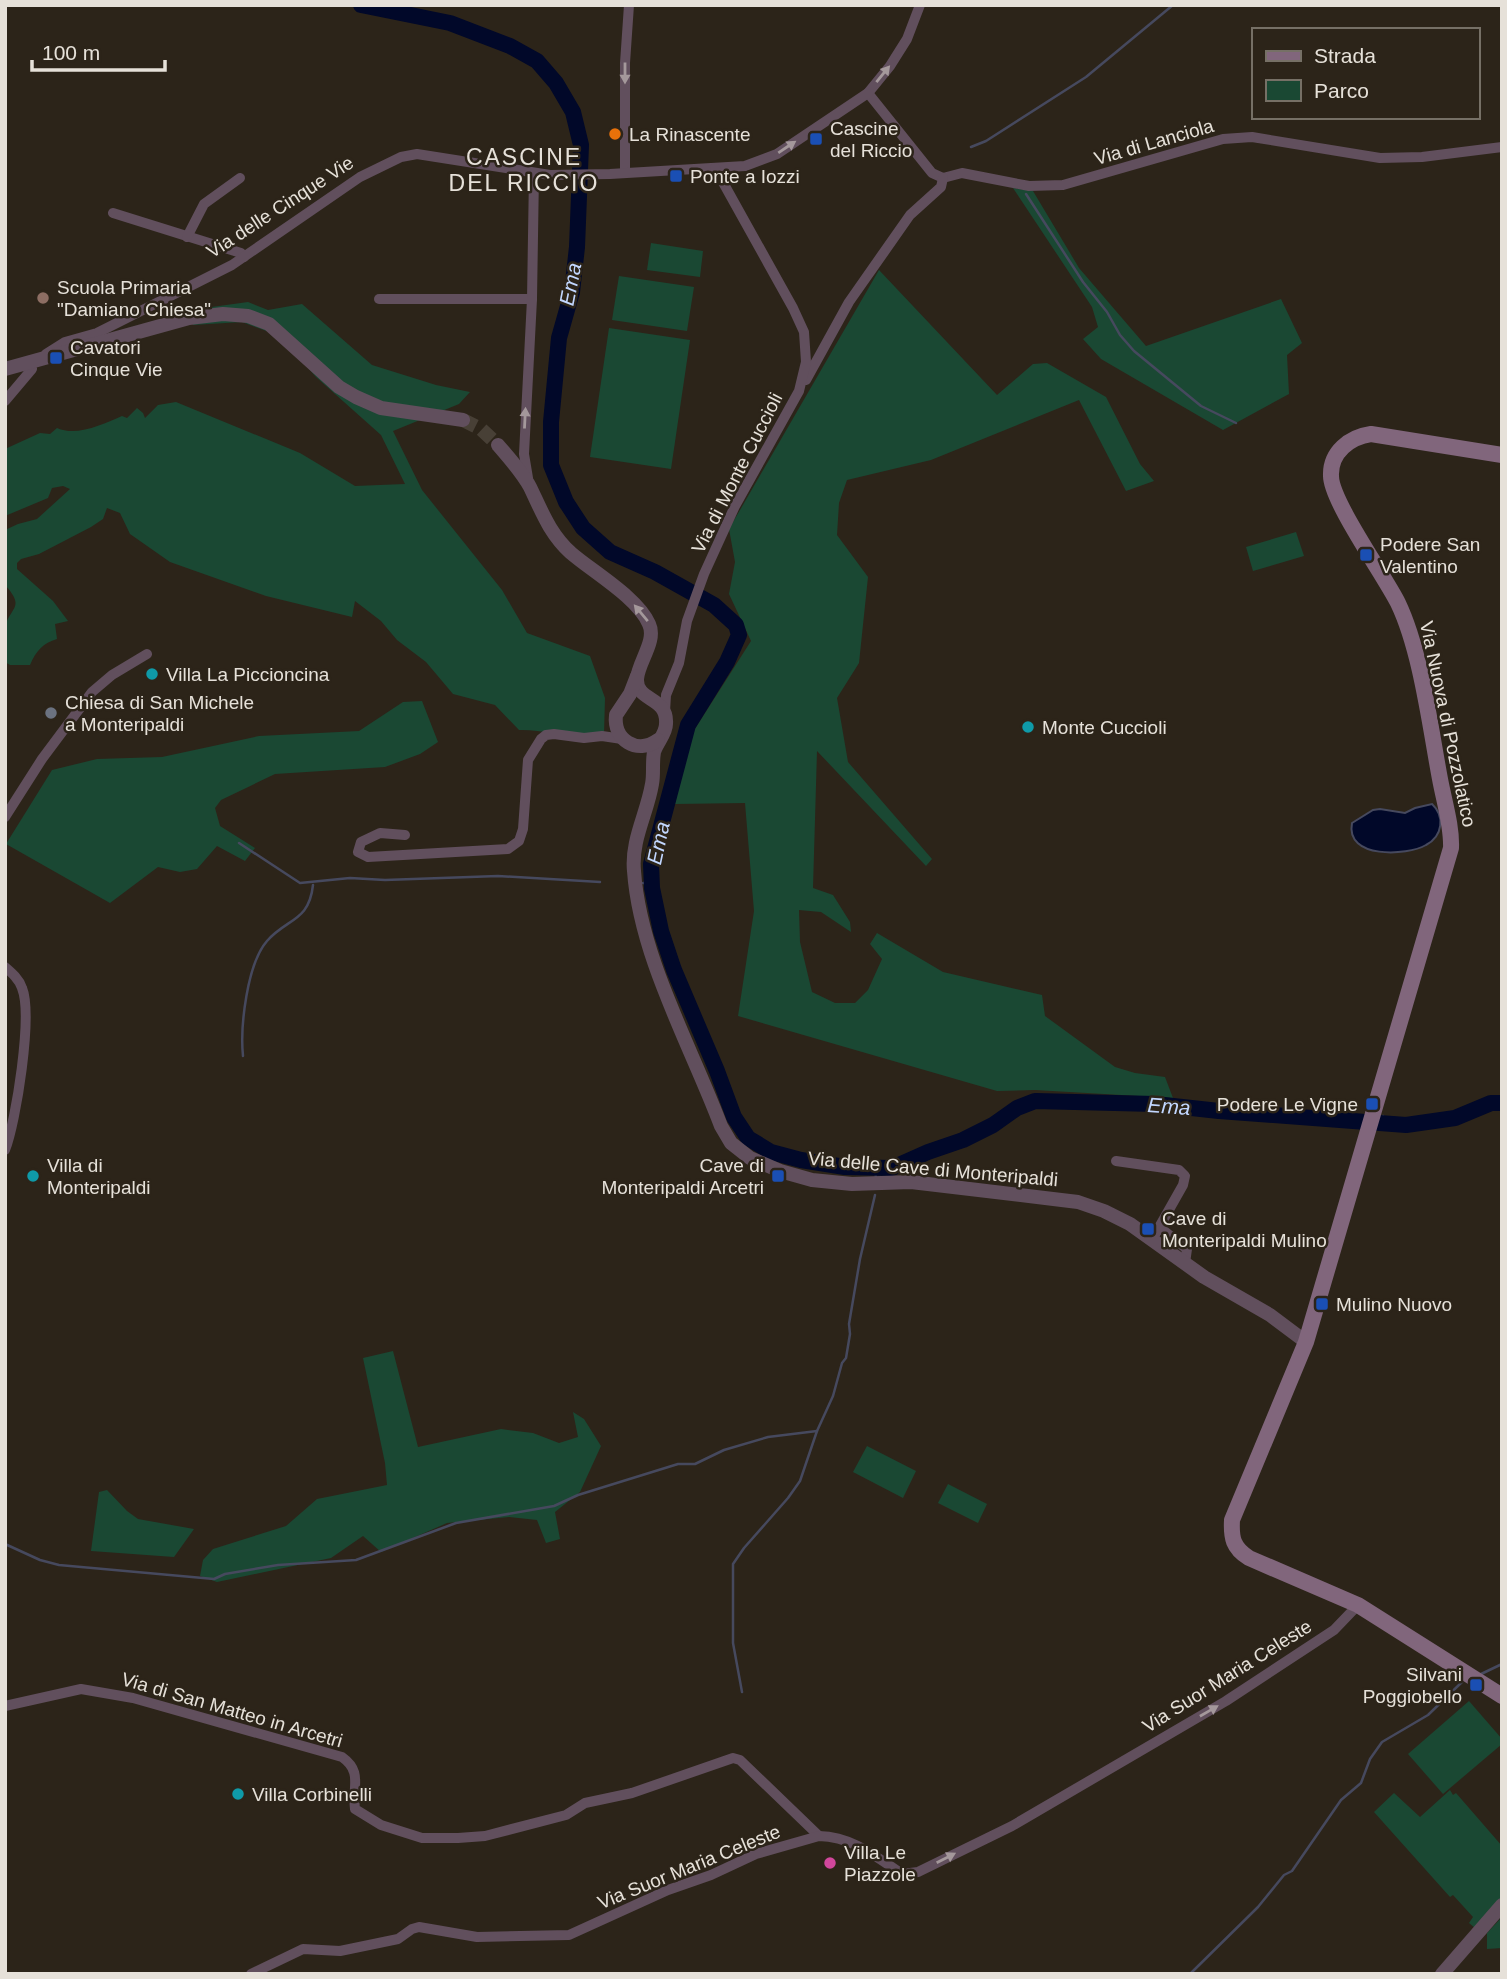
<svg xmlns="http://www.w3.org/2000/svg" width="1507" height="1979" font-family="Arial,sans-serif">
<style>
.green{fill:#1a4833}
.water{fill:#010829;stroke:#46495e;stroke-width:2}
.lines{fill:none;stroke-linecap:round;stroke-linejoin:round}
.stream{stroke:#46495e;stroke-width:2.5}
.river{stroke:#010829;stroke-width:16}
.tertiary-tunnel{stroke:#484036;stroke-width:14;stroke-dasharray:14 7;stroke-linecap:butt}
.minor{stroke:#614f5d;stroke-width:10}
.tertiary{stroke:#614f5d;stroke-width:14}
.secondary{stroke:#81667c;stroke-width:16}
.oneway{fill:#a4989b}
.food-dot{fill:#e8710a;stroke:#2c2419;stroke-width:2.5}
.transit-dot{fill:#1a4fb4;stroke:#2c2419;stroke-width:2.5}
.education-dot{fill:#8d6e63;stroke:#2c2419;stroke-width:2.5}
.culture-dot{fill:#0f9aa8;stroke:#2c2419;stroke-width:2.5}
.worship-dot{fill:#6b7280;stroke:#2c2419;stroke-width:2.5}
.hotel-dot{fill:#d1479c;stroke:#2c2419;stroke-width:2.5}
.labels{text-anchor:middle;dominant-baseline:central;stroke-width:5;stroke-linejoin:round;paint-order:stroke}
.poi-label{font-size:19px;fill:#e6e1d9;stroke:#2c2419;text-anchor:start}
.street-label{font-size:19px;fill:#e6e1d9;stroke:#2c2419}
.water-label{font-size:21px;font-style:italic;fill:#c2d7ff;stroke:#2c2419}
.quarter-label{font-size:23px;letter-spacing:2px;fill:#e6e1d9;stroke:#2c2419}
</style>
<rect width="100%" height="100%" fill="#2c2419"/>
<g class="green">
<polygon points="1013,188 1033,191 1079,268 1146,346 1281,299 1302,343 1287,355 1289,394 1223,430 1101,359 1083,339 1098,327 1092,307"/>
<polygon points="651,243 703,251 700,277 647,270"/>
<polygon points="879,270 997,395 1033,364 1047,363 1106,397 1140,464 1154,481 1126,491 1079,400 931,460 847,480 839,503 837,535 868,577 859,663 837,698 848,762 932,859 926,866 817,751 813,888 833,895 850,922 851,932 821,912 799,910 800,942 812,992 835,1003 855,1003 868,990 882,959 870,944 877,933 943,972 1042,995 1045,1016 1115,1067 1135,1073 1165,1077 1173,1098 1035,1090 997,1091 738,1016 754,911 745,803 675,804 689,738 751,641 729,594 735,562 729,529"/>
<polygon points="619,276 694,287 687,331 612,320"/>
<path d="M248,302L268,310L302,304L372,365L436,385L470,392L459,404L393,431L422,490L502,590L527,633L590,656L605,698L604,734C578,742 546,729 519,730L495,705L453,694L426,662L397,640L381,621L355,601L352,617L266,596L170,562L130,534L120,513L107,508L103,519L91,527L39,554L21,559L17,563V569L53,601L68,621L55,624L57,639C43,643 36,651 30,665H10L5,662C5,651 3,637 5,627C10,607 26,608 5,585V530L18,524L37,519L70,489L63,486L52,488L48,498L5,516V449L40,433L50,434L57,428C77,437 103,424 122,416L127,418L137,408L143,413L145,418L158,405L176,402L300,453L355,486L405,484L381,435L316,377L280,336L242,322L193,325L197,309Z"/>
<polygon points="609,328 690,340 671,469 590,457"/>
<polygon points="1296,532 1304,556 1253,571 1246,547"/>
<polygon points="422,701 438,742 420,754 385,767 275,774 221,800 215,808 220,826 255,848 245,861 217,846 197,869 180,872 158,867 110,903 6,844 52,770 97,759 162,757 259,736 359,731 403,702"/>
<polygon points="393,1351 418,1447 501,1429 533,1433 559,1443 578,1437 573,1412 584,1419 601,1446 580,1492 555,1512 560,1539 546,1543 537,1520 509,1517 447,1523 381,1552 363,1536 331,1558 217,1582 200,1576 203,1560 213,1549 286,1526 317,1499 387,1485 385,1463 363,1358"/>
<polygon points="867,1446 916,1471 903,1498 853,1472"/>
<polygon points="948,1484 987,1504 978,1523 938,1503"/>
<polygon points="107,1490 127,1511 138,1519 194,1529 174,1557 91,1551 99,1492"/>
<polygon points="1469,1701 1502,1739 1502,1744 1443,1794 1408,1754"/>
<polygon points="1450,1790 1453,1795 1456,1793 1502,1846 1502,1897 1475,1928 1469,1923 1473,1917 1453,1895 1450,1897 1374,1812 1394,1793 1420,1817"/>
<polygon points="1502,1917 1502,1948 1487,1949 1487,1933"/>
</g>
<path class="water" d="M1432,804C1445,816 1443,836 1426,845C1407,856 1345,859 1352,823L1373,810L1380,809L1405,813L1415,808Z"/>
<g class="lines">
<g class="stream">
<polyline points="389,12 389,5"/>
<polyline points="971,147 986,141 1086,77 1173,5"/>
<polyline points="1026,194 1083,282 1107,312 1120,335 1134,351 1201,406 1236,423"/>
<polyline points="239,843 300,883 350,878 385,880 498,876 600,882"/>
<polyline points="643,883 652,883"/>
<path d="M243,1056C240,1027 247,964 267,941C287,918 309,922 313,885"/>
<polyline points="1380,1123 1383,1116"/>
<polyline points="875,1167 876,1178"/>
<polyline points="5,1544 40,1560 59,1565 214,1579 225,1574 278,1565 356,1560 456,1523 554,1506 578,1495 678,1464 695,1464 724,1450 768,1437 817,1431"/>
<polyline points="1479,1675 1502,1664"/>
<polyline points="742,1692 733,1643 733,1564 744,1548 788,1498 800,1481 817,1431 833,1396 842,1363 846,1358 850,1334 849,1324 860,1259 875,1195"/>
<polyline points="1190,1974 1258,1907 1284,1875 1292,1871 1341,1800 1361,1783 1370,1759 1382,1742 1428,1715 1462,1682"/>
</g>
<polyline class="river" points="361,5 450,23 510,46 537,61 556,83 573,112 581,145 577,247 572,292 559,338 551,422 551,465 566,502 583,528 610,552 655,572 714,605 736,625 739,635 727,662 688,725 651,864 652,888 661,931 674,970 717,1071 734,1117 748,1138 771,1152 801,1160 845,1167 892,1168 928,1152 963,1140 993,1125 1017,1108 1035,1101 1155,1104 1219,1111 1406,1125 1455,1118 1491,1103 1502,1103"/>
<polyline class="tertiary-tunnel" points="463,420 481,429 498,445"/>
<g class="minor">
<polyline points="868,93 932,173 943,178 962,173 1029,186 1063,185 1223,139 1252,137 1380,158 1422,157 1502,147"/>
<polyline points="625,173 625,63 629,5"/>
<polyline points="113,213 241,253 244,257"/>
<polyline points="187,237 204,204 240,178"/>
<polyline points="379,299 532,299"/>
<polyline points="46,354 65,342 97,333 232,265 360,177 401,157 417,154 550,175 610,174 745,166 777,154 868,93 890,66 907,39 920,5"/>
<polyline points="806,380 849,302 910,215 941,187 943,178"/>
<polyline points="5,401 32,369 30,363"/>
<polyline points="528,478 524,454 532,299 534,174"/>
<polyline points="665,712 666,695 679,663 687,621 704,574 735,506 799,391 806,362 804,332 793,308 715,168"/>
<polyline points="5,817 42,759 92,692 112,675 147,654"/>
<polyline points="405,835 380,833 361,842 358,852 368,857 508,849 519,841 523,829 528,760 541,739 546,735 554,734 584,738 602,736 622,739"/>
<path d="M5,967C12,973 19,979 22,988C33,1015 16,1122 5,1150"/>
<polyline points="1116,1161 1179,1170 1185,1176 1183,1185 1153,1238"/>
<polyline points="1159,1227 1187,1249 1185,1263"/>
<path d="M5,1706L81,1689L133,1698L342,1757C363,1772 352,1786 355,1809L381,1825L422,1838H458L485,1836L566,1815L585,1803L632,1793L733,1758L740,1760L819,1836"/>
<path d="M251,1974L303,1949L340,1951L398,1939L412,1929L419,1927L477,1937L569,1935L668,1890L711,1875L756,1854L819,1836C853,1837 875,1856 902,1874L918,1872L1012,1826L1226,1701L1334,1630L1358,1605"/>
</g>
<g class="tertiary">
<polyline points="5,369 189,318 223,314 248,316 269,324 339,387 356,397 381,408 463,420"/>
<path d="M498,445C509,458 522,472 530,487C542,512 550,534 571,553C593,572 638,598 649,624C657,641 638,662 637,679C636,702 668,696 666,724C666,734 657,742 654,752C652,763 654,774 652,784C647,814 631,840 634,871C640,957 691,1046 721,1126L731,1143L750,1158L780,1171L812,1180L852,1184L911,1182L1078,1202L1104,1211L1130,1224L1204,1277L1270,1315L1306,1342"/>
<path d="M637,676L630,694L616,715C613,740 637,755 658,740"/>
<polyline points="1442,1974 1502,1905"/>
</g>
<path class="secondary" d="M1502,455L1371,434C1350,437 1330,452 1331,476C1331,501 1384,575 1398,603C1421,651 1430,726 1440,779C1444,801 1452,826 1451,848L1306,1342L1232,1520C1231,1538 1233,1548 1249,1558L1358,1605L1502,1696"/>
</g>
<defs><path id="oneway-solid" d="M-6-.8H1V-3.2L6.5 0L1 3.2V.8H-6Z" transform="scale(1.75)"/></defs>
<g class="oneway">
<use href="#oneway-solid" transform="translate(625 73) rotate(90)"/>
<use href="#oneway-solid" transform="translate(883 74) rotate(-51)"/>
<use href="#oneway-solid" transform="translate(787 147) rotate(-34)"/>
<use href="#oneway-solid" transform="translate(525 418) rotate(-87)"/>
<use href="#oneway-solid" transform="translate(641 613) rotate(-130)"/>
<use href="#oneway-solid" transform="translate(1209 1711) rotate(-30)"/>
<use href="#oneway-solid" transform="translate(946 1858) rotate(-27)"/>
</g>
<circle class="food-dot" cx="615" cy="134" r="7"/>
<g class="transit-dot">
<rect x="809" y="132" width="14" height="14" rx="3.5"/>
<rect x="669" y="169" width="14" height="14" rx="3.5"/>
<rect x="49" y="351" width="14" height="14" rx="3.5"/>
<rect x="1359" y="548" width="14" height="14" rx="3.5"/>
<rect x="1365" y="1097" width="14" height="14" rx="3.5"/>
<rect x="771" y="1169" width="14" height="14" rx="3.5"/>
<rect x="1141" y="1222" width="14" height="14" rx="3.5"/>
<rect x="1315" y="1297" width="14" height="14" rx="3.5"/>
<rect x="1469" y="1678" width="14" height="14" rx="3.5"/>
</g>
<circle class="education-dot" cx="43" cy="298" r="7"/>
<g class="culture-dot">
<circle cx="152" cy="674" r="7"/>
<circle cx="1028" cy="727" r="7"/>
<circle cx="33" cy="1176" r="7"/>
<circle cx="238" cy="1794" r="7"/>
</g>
<circle class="worship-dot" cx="51" cy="713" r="7"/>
<circle class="hotel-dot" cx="830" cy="1863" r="7"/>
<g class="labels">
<g class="poi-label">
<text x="830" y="128">Cascine<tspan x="830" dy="22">del Riccio</tspan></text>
<text x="629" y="134">La Rinascente</text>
<text x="690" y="176">Ponte a Iozzi</text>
<text x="57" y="287">Scuola Primaria<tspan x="57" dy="22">"Damiano Chiesa"</tspan></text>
<text x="70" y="347">Cavatori<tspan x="70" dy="22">Cinque Vie</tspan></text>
<text x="1380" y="544">Podere San<tspan x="1380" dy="22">Valentino</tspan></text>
<text x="166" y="674">Villa La Piccioncina</text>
<text x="65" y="702">Chiesa di San Michele<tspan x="65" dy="22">a Monteripaldi</tspan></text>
<text x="1042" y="727">Monte Cuccioli</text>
<text x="1358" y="1104" text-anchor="end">Podere Le Vigne</text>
<text x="47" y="1165">Villa di<tspan x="47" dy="22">Monteripaldi</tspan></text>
<text x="764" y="1165" text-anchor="end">Cave di<tspan x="764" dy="22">Monteripaldi Arcetri</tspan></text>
<text x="1162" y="1218">Cave di<tspan x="1162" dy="22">Monteripaldi Mulino</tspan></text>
<text x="1336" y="1304">Mulino Nuovo</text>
<text x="1462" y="1674" text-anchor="end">Silvani<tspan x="1462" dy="22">Poggiobello</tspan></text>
<text x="252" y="1794">Villa Corbinelli</text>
<text x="844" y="1852">Villa Le<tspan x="844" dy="22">Piazzole</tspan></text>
</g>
<g class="street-label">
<text transform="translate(1154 142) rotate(-16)">Via di Lanciola</text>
<text transform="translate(280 207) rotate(-33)">Via delle Cinque Vie</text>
<text transform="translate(737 473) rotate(-63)">Via di Monte Cuccioli</text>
<text transform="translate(1448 724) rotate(78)">Via Nuova di Pozzolatico</text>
<text transform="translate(933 1169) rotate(5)">Via delle Cave di Monteripaldi</text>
<text transform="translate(1227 1676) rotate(-32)">Via Suor Maria Celeste</text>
<text transform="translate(232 1710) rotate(16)">Via di San Matteo in Arcetri</text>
<text transform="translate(689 1867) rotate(-22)">Via Suor Maria Celeste</text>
</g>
<g class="water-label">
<text transform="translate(570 284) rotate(-79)">Ema</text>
<text transform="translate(658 843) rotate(-78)">Ema</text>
<text transform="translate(1169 1106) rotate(4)">Ema</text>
</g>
<g class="quarter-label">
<text x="524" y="157">CASCINE<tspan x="524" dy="26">DEL RICCIO</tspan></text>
</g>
</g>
<rect width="1507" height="1979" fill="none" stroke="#e6e1d9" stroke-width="14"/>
<rect x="1252" y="28" width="228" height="91" fill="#2c2419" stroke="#767066" stroke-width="2"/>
<rect x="1266" y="51" width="35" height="10" fill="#81667c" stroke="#767066" stroke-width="2"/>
<text x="1314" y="63" font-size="21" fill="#e6e1d9">Strada</text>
<rect x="1266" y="80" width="35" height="21" fill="#1a4833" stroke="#767066" stroke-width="2"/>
<text x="1314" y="98" font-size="21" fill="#e6e1d9">Parco</text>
<path d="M32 60v10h133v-10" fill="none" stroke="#e6e1d9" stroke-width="3.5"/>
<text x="42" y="60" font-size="21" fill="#e6e1d9" stroke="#2c2419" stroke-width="5" paint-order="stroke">100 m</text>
</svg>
